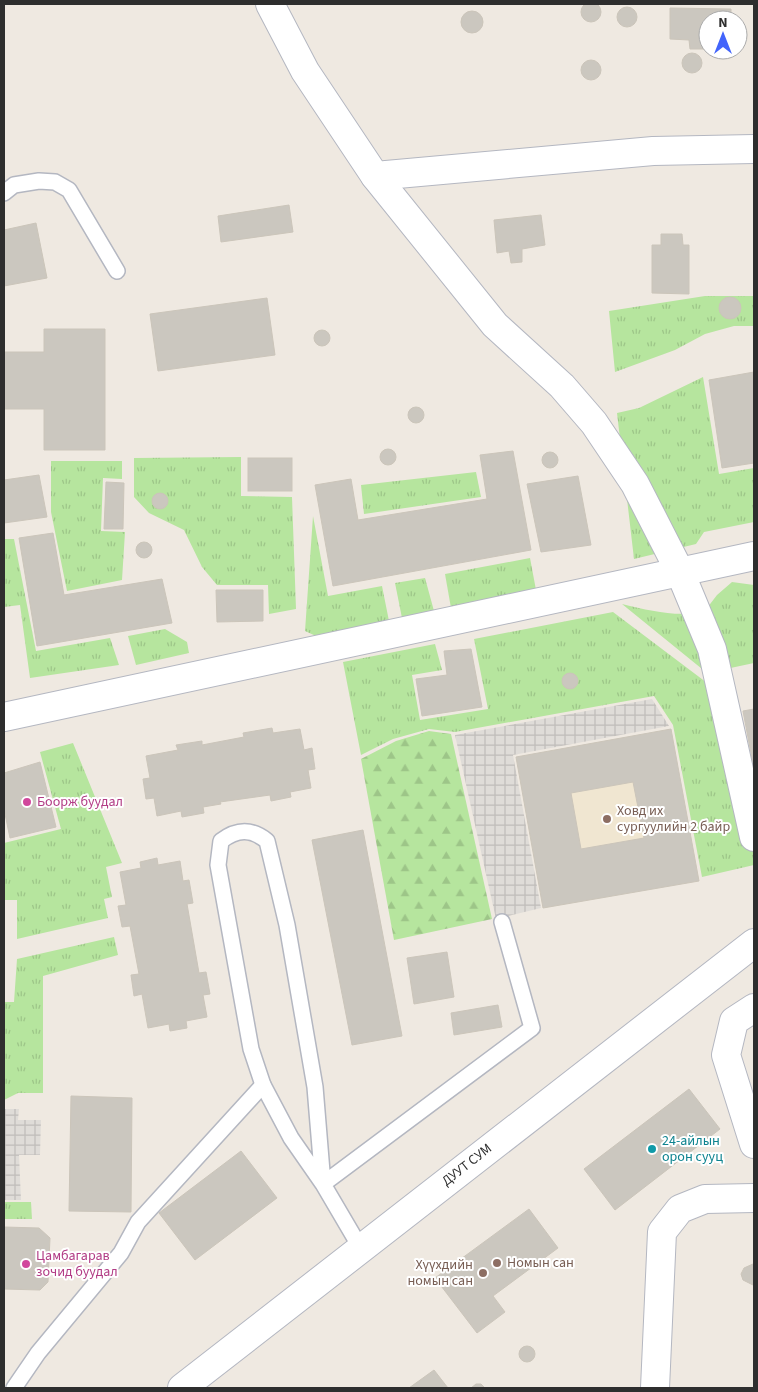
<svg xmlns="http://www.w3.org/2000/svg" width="758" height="1392" font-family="'Source Sans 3',sans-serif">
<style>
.education{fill:#f0e6d1}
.grass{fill:url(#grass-tufts)}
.forest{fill:url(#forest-firs)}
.plaza{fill:url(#plaza-grid)}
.building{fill:#cbc7bf;stroke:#cbc5ba;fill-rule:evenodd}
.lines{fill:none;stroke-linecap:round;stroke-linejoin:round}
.service-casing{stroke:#b4b7c1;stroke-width:18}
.minor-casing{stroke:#b4b7c1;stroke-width:30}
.secondary-casing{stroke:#b4b7c1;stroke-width:30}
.service{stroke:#fff;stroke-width:15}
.minor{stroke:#fff;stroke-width:28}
.secondary{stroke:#fff;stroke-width:28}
.hotel-dot{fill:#d1479c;stroke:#fff;stroke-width:2}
.education-dot{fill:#8d6e63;stroke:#fff;stroke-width:2}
.culture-dot{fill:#0f9aa8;stroke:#fff;stroke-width:2}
.labels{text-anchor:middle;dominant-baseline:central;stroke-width:4;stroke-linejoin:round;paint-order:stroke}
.hotel-label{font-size:14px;fill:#b23c85;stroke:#fff;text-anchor:start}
.education-label{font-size:14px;fill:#785e54;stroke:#fff;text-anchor:start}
.culture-label{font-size:14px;fill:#0d838f;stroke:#fff;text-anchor:start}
.street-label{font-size:14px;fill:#2e2e2e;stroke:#fff}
</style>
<defs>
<pattern id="grass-tufts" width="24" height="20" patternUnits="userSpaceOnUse" patternTransform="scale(1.25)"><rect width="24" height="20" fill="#b6e59e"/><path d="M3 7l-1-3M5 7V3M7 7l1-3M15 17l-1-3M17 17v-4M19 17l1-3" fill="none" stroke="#9dc588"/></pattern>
<pattern id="forest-firs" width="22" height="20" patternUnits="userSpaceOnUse" patternTransform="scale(1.25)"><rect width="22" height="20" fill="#b6e59e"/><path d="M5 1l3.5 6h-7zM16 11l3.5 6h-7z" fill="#9dc588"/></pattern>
<pattern id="plaza-grid" width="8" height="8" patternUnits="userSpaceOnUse" patternTransform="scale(1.25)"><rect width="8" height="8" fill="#dfdcd8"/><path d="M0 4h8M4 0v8" fill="none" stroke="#c0bdba"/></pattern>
</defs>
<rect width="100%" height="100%" fill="#efe9e1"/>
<polygon class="education" points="671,729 699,881 543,908 516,757"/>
<g class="grass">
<polygon points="705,296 754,296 754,326 734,326 705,334 675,350 615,372 609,311"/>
<polygon points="703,377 719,474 754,468 754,522 704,532 696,544 634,559 617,413 639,408"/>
<polygon points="241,457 241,496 292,497 296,609 269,614 268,585 217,585 202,567 184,530 149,513 134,497 134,458"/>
<polygon points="51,461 122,461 122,479 103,478 101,531 125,532 122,580 67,591 51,512"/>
<polygon points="476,472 481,497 364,514 361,485"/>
<polygon points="313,516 328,596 382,586 389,621 316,636 305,631"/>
<polygon points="4,539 14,539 36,651 110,638 119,665 30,678 20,605 4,607"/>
<polygon points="530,558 536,590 451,608 445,574"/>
<polygon points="425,578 434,611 402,618 395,583"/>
<path d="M732,582L754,585V663L707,673L622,604C651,611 675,617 704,612L717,595Z"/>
<polygon points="613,612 731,701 754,813 754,865 702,877 673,725 654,696 455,732 429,729 393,739 361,755 343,662 435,644 442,670 412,675 420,720 488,709 474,639"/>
<polygon points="165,629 187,642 189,653 136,665 128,636"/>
<polygon points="73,743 122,863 106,867 112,897 104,899 108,918 17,939 17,900 4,900 4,843 61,829 40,752"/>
<polygon points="114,937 118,955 43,976 43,1093 18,1093 4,1100 4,1002 14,1002 17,959"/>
<polygon points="4,1202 31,1202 32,1219 4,1219"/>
</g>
<polygon class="forest" points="429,731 451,734 492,919 394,940 361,759 396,741"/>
<g class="plaza">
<polygon points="652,699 669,726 513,755 541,908 496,919 455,735"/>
<polygon points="4,1109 19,1109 18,1120 41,1120 40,1155 19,1155 21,1200 4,1200"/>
</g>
<g class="building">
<circle cx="591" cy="12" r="10"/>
<circle cx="627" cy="17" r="10"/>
<polygon points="670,8 731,9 731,20 708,20 708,49 690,49 689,40 670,39"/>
<circle cx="472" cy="22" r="11"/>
<circle cx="692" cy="63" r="10"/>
<circle cx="591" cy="70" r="10"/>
<polygon points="289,205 293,232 221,242 218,216"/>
<polygon points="541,215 545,245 522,249 522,262 511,263 509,251 497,253 494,220"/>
<polygon points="36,223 47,278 4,286 4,230"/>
<polygon points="661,234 682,234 683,245 689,245 689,294 652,293 652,245 661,245"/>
<circle cx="730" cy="308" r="11"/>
<polygon points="267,298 275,355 158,371 150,314"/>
<polygon points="44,329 105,329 105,450 44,450 44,409 4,409 4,352 44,352"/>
<circle cx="322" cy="338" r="8"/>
<polygon points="754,372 754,463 722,468 709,380"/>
<circle cx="416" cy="415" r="8"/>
<circle cx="388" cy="457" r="8"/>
<polygon points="513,451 531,550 333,586 315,485 351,479 358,520 487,499 480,455"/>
<circle cx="550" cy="460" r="8"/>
<rect x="248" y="458" width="44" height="33"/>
<polygon points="39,475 47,517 4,523 4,480"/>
<polygon points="578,476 591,545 541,552 527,484"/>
<polygon points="106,482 124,483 123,529 104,529"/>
<circle cx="160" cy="501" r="8"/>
<polygon points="53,533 64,595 162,579 172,623 37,646 19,538"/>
<circle cx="144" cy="550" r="8"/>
<polygon points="216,590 263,590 263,621 217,622"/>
<polygon points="471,649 482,707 422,716 416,679 447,675 444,651"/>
<circle cx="570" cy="681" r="8"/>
<polygon points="754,709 754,769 743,711"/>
<polygon points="272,728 273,733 300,729 304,750 312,748 315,769 308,770 311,788 290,792 291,797 271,801 270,795 220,802 221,804 203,807 204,813 182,817 181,811 157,816 154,798 146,799 143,779 150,778 146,756 178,750 176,745 202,741 202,745 244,737 243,733"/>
<path d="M671,729L699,881L543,908L516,757ZM633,782L644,838L581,849L571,793Z"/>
<polygon points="40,762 56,827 10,838 4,809 4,773"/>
<polygon points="363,830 402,1036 352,1045 312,840"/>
<polygon points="157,858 158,865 180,861 183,881 189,880 193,903 187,904 199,973 206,972 210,994 203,995 207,1017 186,1021 187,1028 170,1031 169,1024 148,1028 142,994 134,996 131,975 139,974 130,926 122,927 118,906 126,905 120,872 141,868 140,862"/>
<polygon points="447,952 454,997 414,1004 407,958"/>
<polygon points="498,1005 502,1027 454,1035 451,1013"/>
<polygon points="689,1089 720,1129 615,1210 584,1169"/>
<polygon points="71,1096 132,1098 131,1212 69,1211"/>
<polygon points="241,1151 277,1198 195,1260 159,1213"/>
<polygon points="529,1209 558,1248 493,1296 505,1312 477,1333 435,1278"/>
<polygon points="4,1227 39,1228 50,1238 48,1282 40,1290 4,1289"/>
<polygon points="753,1264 754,1264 753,1285 743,1280 741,1274 744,1268"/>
<circle cx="527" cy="1354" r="8"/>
<polygon points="434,1370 448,1388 409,1388"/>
<polygon points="476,1384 481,1384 485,1388 471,1388"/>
</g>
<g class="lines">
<defs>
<g id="service">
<polyline points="4,193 14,185 39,181 55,182 69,190 117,271"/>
<path d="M360,1247L323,1184L291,1138L263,1085L251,1049L218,865L221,841C237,829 251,828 267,841L287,925L315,1087L323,1184L532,1028L502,922"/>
<polyline points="14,1388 38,1353 121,1253 138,1222 263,1085"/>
</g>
<g id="minor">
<polyline points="270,4 305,71 375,176 653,151 754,149"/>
<polyline points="375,176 495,325 562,386 594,423 635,484 680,572 712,649 754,837"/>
<polyline points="4,717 754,556"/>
<polyline points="754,1008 734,1021 726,1055 754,1144"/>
<polyline points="655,1388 662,1232 680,1209 705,1199 754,1198"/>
</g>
<polyline id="secondary" points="182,1388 754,943"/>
</defs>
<use href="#service" class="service-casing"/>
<use href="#minor" class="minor-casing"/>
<use href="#secondary" class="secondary-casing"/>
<use href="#service" class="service"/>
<use href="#minor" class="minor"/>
<use href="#secondary" class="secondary"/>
</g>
<g class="hotel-dot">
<circle cx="27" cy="802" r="5"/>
<circle cx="26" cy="1264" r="5"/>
</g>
<g class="education-dot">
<circle cx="607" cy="819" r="5"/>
<circle cx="497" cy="1263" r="5"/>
<circle cx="483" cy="1273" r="5"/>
</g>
<circle class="culture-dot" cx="652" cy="1149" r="5"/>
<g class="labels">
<g class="hotel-label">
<text x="37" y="802">Боорж буудал</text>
<text x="36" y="1256">Цамбагарав<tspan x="36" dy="16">зочид буудал</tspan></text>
</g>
<g class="education-label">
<text x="617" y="811">Ховд их<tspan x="617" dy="16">сургуулийн 2 байр</tspan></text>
<text x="507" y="1263">Номын сан</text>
<text x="473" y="1265" text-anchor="end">Хүүхдийн<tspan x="473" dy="16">номын сан</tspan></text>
</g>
<g class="culture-label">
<text x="662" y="1141">24-айлын<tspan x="662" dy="16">орон сууц</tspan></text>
</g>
<g class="street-label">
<text transform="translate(467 1165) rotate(-38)">ДУУТ СУМ</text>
</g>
</g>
<rect width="758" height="1392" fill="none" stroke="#2e2e2e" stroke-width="10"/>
<g transform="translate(723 35)"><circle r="24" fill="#ffffff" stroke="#ababab"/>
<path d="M0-4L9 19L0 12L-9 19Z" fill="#4264fb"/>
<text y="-8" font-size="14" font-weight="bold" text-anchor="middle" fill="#2e2e2e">N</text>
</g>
</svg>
